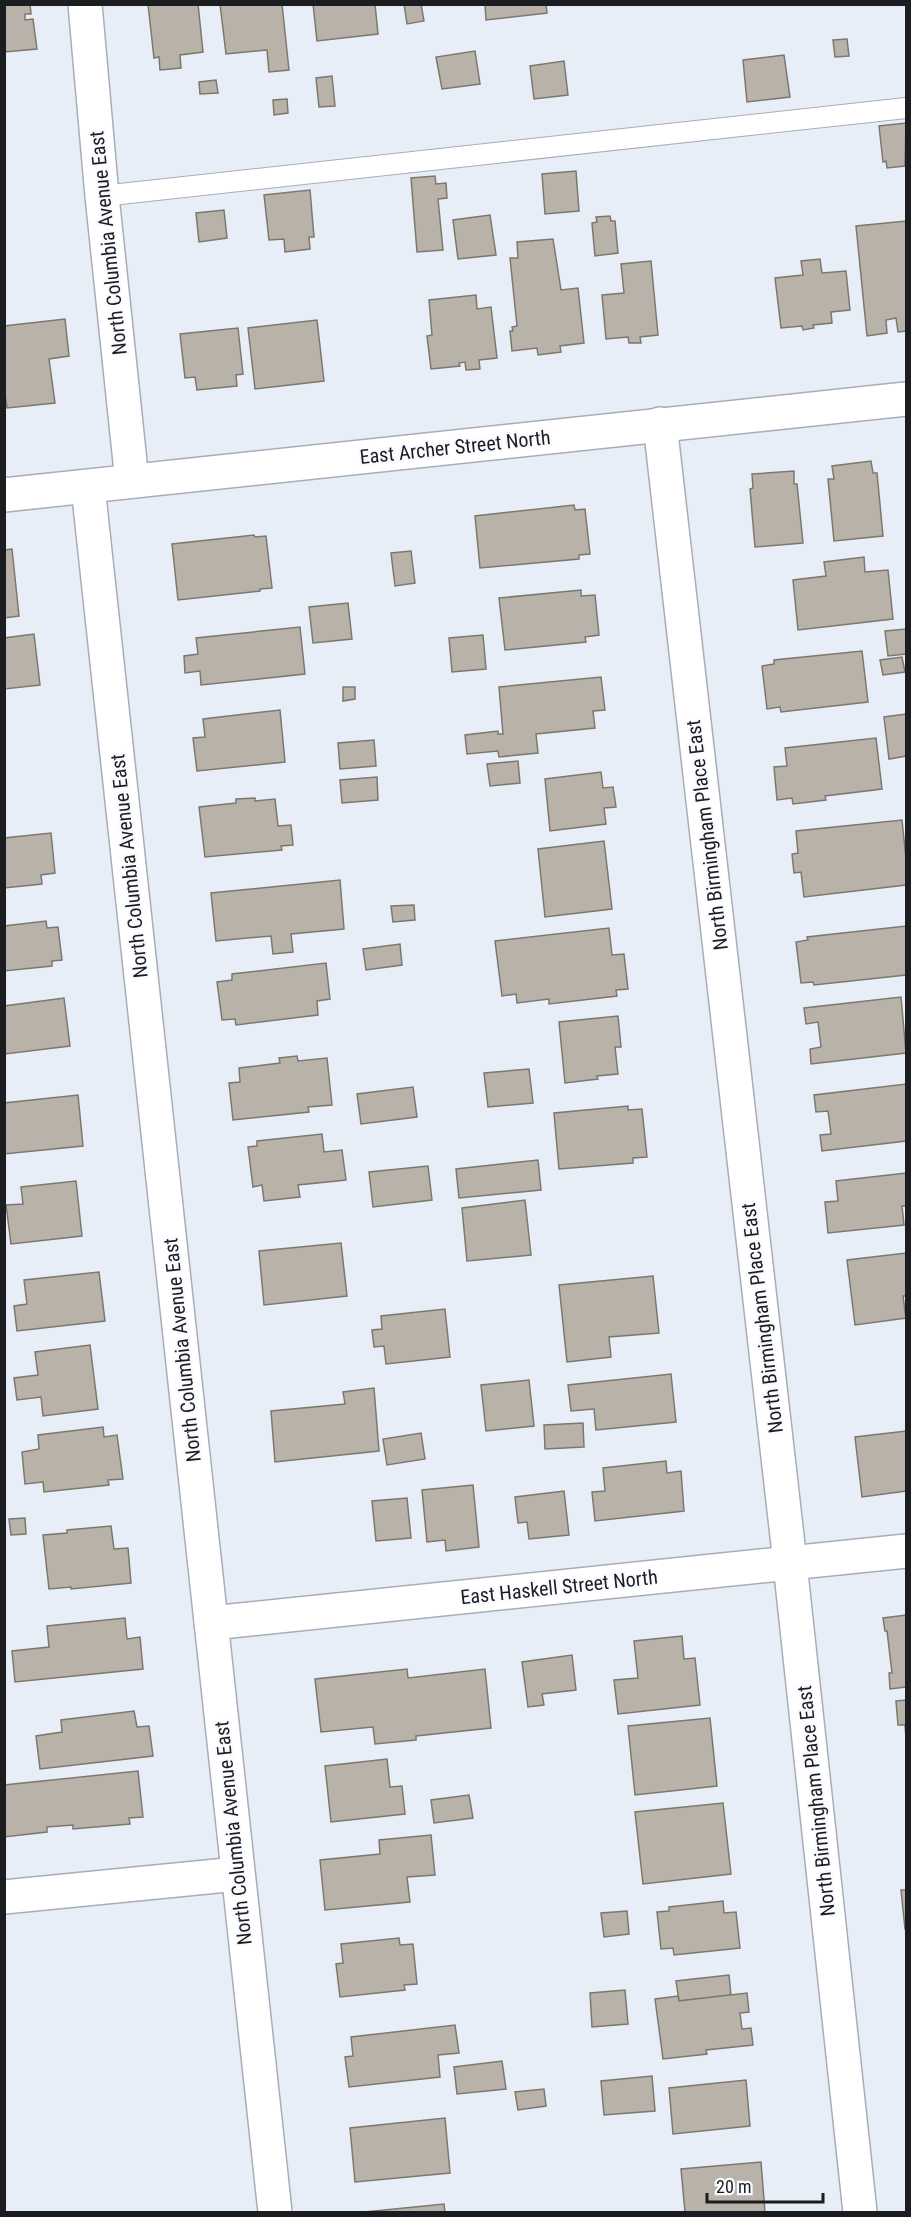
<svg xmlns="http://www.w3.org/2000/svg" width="911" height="2217" font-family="'Roboto Condensed',sans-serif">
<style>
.building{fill:#b8b2a9;stroke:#7d786f;stroke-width:1.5}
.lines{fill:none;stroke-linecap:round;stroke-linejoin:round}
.lane-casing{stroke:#a8adb6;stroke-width:22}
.street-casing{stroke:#a8adb6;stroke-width:36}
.lane{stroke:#fff;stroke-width:20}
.street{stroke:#fff;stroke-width:33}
.labels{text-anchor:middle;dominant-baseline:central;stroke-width:5;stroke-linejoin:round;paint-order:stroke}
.street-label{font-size:20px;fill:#1b1d20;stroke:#f9fbff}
</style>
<rect width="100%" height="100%" fill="#e8eef7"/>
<g class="building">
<polygon points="4,4 30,4 31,14 25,14 25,20 33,19 37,49 4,52"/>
<polygon points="148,4 198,4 203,52 180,55 181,68 160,70 159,57 154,58"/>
<polygon points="220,4 282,4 289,70 269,72 267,50 226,54"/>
<polygon points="313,4 375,4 378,34 317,41"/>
<polygon points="404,4 421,4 424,21 407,24"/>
<polygon points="485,4 546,4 547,13 486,20"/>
<polygon points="847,39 849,56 835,57 833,40"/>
<polygon points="475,51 480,84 442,89 436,57"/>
<polygon points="784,55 790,97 747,102 743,60"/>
<polygon points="564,61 568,95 534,99 530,66"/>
<polygon points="332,76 335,106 319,107 316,78"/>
<polygon points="216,80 218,93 200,94 199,82"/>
<polygon points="287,99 288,113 274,115 273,100"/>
<polygon points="906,123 905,166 887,168 886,161 883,162 879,126"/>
<polygon points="576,171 579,211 545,214 542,174"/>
<polygon points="435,176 436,184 446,183 447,198 438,199 443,250 417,252 411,178"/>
<polygon points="310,190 314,237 309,237 310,249 285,252 284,239 269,240 264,195"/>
<polygon points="224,210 227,238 199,242 196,213"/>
<polygon points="490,215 496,255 458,259 453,220"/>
<polygon points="610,216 611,221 615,221 618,253 595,256 592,223 597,222 596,217"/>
<polygon points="906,221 906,331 898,332 896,318 886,320 887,333 867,336 856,226"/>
<polygon points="553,239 561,290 578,288 584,343 560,346 561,352 538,355 537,348 512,351 510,331 513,331 512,327 517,326 510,258 518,258 517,242"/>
<polygon points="820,259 822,273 846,271 850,310 831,312 832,323 813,325 814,328 803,330 802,326 781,328 775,278 803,275 801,261"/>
<polygon points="651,261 658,335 640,337 641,343 629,343 628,337 606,339 602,295 624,293 621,264"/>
<polygon points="476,295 477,309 491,307 497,358 479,360 480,369 466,370 465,362 459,363 460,366 431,369 427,336 432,335 429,300"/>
<polygon points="65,319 69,356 49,359 55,403 7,408 4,387 4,326"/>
<polygon points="317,320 324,381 255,389 248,328"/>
<polygon points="238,328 243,374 236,375 237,386 197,390 195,377 185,378 180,334"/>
<polygon points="871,461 873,473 877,473 883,536 834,541 828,479 834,479 832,466"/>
<polygon points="794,471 794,484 797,484 803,543 755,547 750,489 753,488 752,474"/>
<polygon points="574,505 575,510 585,509 590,554 579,555 579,559 480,568 475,516"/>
<polygon points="254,535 255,537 266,536 272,588 260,589 260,591 178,600 172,544"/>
<polygon points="12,549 19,616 4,618 4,550"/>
<polygon points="411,551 415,583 395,586 391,553"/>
<polygon points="864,557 865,572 888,570 893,619 798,630 793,580 826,576 824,562"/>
<polygon points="581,590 581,596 595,595 599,635 585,637 586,642 505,650 499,598"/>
<polygon points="348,603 352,639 313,643 309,607"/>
<polygon points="300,627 305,674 201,685 200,671 185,673 184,656 198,654 196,638"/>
<polygon points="906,629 906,654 888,656 885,631"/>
<polygon points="34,634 40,685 4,689 4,638"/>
<polygon points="483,635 486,669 452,672 449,638"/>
<polygon points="862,651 868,702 781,712 780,707 767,709 762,666 774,664 774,660"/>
<polygon points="902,657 905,672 883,675 880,660"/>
<polygon points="601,677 605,710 593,711 595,728 536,734 538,753 499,757 498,751 467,754 465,735 498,731 498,734 503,734 499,687"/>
<polygon points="343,687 355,687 355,699 343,701"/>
<polygon points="280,710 285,762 197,771 193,738 205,737 203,719"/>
<polygon points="906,714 906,756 889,759 884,717"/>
<polygon points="876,738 882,789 825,796 826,800 793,804 792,798 777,800 774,767 787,766 785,748"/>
<polygon points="374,740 376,766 340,769 338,743"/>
<polygon points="518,761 520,783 490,786 487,764"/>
<polygon points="601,772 603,788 613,787 616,807 604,808 606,824 550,831 545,779"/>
<polygon points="377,777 378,800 342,803 340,780"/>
<polygon points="255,798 255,801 275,799 278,826 291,825 293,845 281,846 282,850 205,857 199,807 236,803 236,799"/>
<polygon points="902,820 906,859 906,885 804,897 801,872 794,873 792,854 798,853 796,831"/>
<polygon points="51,833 55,873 41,875 42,884 4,888 4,838"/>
<polygon points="604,841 612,909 545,917 538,849"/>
<polygon points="340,880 344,929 291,934 293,952 273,954 271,936 216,941 211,893"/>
<polygon points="414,905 415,920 393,922 391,906"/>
<polygon points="46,921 47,928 58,927 62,960 52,961 52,966 4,971 4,926"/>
<polygon points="906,926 906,975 814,985 813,982 801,983 796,942 808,940 807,937"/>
<polygon points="609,928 612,955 624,954 628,989 616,990 617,996 549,1004 549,999 517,1003 516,994 502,996 495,941"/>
<polygon points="400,944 402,965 366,970 363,949"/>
<polygon points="326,963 330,999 317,1001 318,1015 236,1025 235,1019 222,1020 217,982 232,980 232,974"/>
<polygon points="901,997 906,1053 811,1064 810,1049 821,1047 818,1022 806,1024 804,1008"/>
<polygon points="64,998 70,1046 5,1054 4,1006"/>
<polygon points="618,1016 621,1047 615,1047 618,1074 597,1076 598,1079 565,1083 559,1022"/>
<polygon points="297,1056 298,1061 327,1058 332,1105 308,1107 309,1112 233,1120 229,1083 240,1082 239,1068 280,1063 279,1058"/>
<polygon points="529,1069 533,1103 488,1107 484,1073"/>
<polygon points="906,1084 906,1141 822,1151 820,1135 831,1134 828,1111 816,1112 814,1095"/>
<polygon points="413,1087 417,1117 361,1124 357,1094"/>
<polygon points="78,1095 83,1146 4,1154 4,1103"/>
<polygon points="628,1106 628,1110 642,1109 647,1157 633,1158 633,1163 559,1169 554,1113"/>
<polygon points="322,1134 324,1152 342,1150 346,1180 298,1185 300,1197 264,1201 262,1185 253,1187 248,1147 257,1146 257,1141"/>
<polygon points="538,1160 541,1190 459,1198 456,1169"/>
<polygon points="428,1166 432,1200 373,1207 369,1172"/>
<polygon points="906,1173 906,1206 902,1206 904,1225 828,1233 825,1202 838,1201 836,1181"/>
<polygon points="76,1181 82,1236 11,1244 6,1205 23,1204 21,1187"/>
<polygon points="525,1200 531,1255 467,1261 462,1208"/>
<polygon points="341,1243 347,1296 264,1305 259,1251"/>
<polygon points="906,1253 906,1296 903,1296 906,1318 855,1325 847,1260"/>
<polygon points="99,1272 105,1321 17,1331 14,1306 27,1304 24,1280"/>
<polygon points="653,1276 659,1333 609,1337 611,1357 567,1362 559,1285"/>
<polygon points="445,1309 450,1357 386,1364 384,1346 374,1347 372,1330 382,1329 381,1316"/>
<polygon points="90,1345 98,1409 43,1416 41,1397 17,1400 14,1378 38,1375 35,1352"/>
<polygon points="671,1374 676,1422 596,1430 594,1409 571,1411 568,1385"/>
<polygon points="529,1380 534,1426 486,1431 481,1385"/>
<polygon points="374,1388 379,1451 275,1462 271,1411 345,1404 343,1392"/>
<polygon points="583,1423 584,1447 545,1449 544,1425"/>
<polygon points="103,1427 104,1437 117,1435 123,1479 108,1480 109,1485 44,1492 43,1482 25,1484 22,1452 39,1449 38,1435"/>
<polygon points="906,1431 906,1491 862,1497 855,1437"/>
<polygon points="421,1433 425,1459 387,1465 383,1439"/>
<polygon points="666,1461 667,1473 681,1471 684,1511 595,1521 592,1492 605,1491 603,1468"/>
<polygon points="473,1485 479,1547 446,1551 445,1540 427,1542 422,1490"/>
<polygon points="564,1491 569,1535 529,1539 527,1522 518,1523 515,1497"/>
<polygon points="407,1498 411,1538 376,1541 372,1501"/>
<polygon points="25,1518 26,1534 11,1535 9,1519"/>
<polygon points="111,1526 114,1549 128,1548 131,1583 71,1589 71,1587 49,1589 43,1535 67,1533 67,1530"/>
<polygon points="906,1615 906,1687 890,1689 889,1673 892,1673 887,1631 885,1631 883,1618"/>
<polygon points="125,1618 127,1639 140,1637 143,1669 15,1682 12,1651 49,1647 47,1626"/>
<polygon points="682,1636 684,1659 695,1658 700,1705 618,1714 614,1680 638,1678 634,1641"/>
<polygon points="572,1655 576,1690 542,1694 544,1705 528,1707 522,1662"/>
<polygon points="407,1669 408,1678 485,1669 491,1728 416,1736 416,1740 375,1744 373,1727 321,1732 315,1679"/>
<polygon points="906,1700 906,1738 905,1725 898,1725 896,1701"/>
<polygon points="134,1711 137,1727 149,1726 153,1756 40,1769 36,1736 62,1732 61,1720"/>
<polygon points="710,1718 717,1786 635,1795 628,1726"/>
<polygon points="387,1759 390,1787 402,1786 405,1814 331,1822 325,1766"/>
<polygon points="138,1771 143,1817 129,1818 130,1824 73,1829 73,1825 47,1827 47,1832 4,1837 4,1785"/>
<polygon points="469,1795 473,1818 434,1823 431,1800"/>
<polygon points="723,1803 731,1874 643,1884 635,1812"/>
<polygon points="431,1835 435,1875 407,1877 410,1902 325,1910 320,1860 380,1854 379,1840"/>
<polygon points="901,1890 906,1890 906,1929 905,1929"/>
<polygon points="723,1901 724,1913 736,1912 740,1948 674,1955 673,1948 661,1949 657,1912 669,1911 669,1907"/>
<polygon points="627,1911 629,1934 604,1937 601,1913"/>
<polygon points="399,1938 400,1945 413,1944 417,1984 404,1985 405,1990 340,1997 336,1964 343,1963 341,1944"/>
<polygon points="729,1975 731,1995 679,2001 676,1981"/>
<polygon points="625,1990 628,2024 592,2027 590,1993"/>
<polygon points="747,1993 749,2012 740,2013 742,2029 751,2028 753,2045 706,2050 707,2054 663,2059 655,1999 678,1996 679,2001"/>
<polygon points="455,2025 459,2053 438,2055 440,2077 349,2087 345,2057 353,2056 351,2037"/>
<polygon points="502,2061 506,2089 457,2094 454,2067"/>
<polygon points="652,2076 655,2111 604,2115 601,2081"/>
<polygon points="746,2080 750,2126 673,2134 669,2088"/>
<polygon points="544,2089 546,2106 518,2110 515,2092"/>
<polygon points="445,2118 450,2173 355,2182 350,2128"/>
<polygon points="761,2162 765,2212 685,2212 681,2169"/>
<polygon points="444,2204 445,2212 364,2212"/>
</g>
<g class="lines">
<defs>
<polyline id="lane" points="102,196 906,108"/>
<g id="street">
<polyline points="85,4 102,196 132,481"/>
<polyline points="660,424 787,1536 860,2212"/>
<polyline points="88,487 275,2212"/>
<polyline points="4,495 906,399"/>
<polyline points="211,1623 906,1551"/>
<polyline points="4,1897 237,1874"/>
</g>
</defs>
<use href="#lane" class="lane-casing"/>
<use href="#street" class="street-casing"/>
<use href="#lane" class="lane"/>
<use href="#street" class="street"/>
</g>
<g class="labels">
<g class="street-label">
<text transform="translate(108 243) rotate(-96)">North Columbia Avenue East</text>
<text transform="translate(455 447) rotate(-6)">East Archer Street North</text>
<text transform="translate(707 835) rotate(-97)">North Birmingham Place East</text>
<text transform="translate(129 866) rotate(-96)">North Columbia Avenue East</text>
<text transform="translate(762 1318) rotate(-97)">North Birmingham Place East</text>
<text transform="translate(182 1350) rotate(-96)">North Columbia Avenue East</text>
<text transform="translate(559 1587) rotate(-6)">East Haskell Street North</text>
<text transform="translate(816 1801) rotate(-96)">North Birmingham Place East</text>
<text transform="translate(233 1833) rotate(-96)">North Columbia Avenue East</text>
</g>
</g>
<rect width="911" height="2217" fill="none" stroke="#1b1d20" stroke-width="12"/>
<path d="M707 2193v9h116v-9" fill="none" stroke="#1b1d20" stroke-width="3"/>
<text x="716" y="2193" font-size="18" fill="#1b1d20" stroke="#f9fbff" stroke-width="4.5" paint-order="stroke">20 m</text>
</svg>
